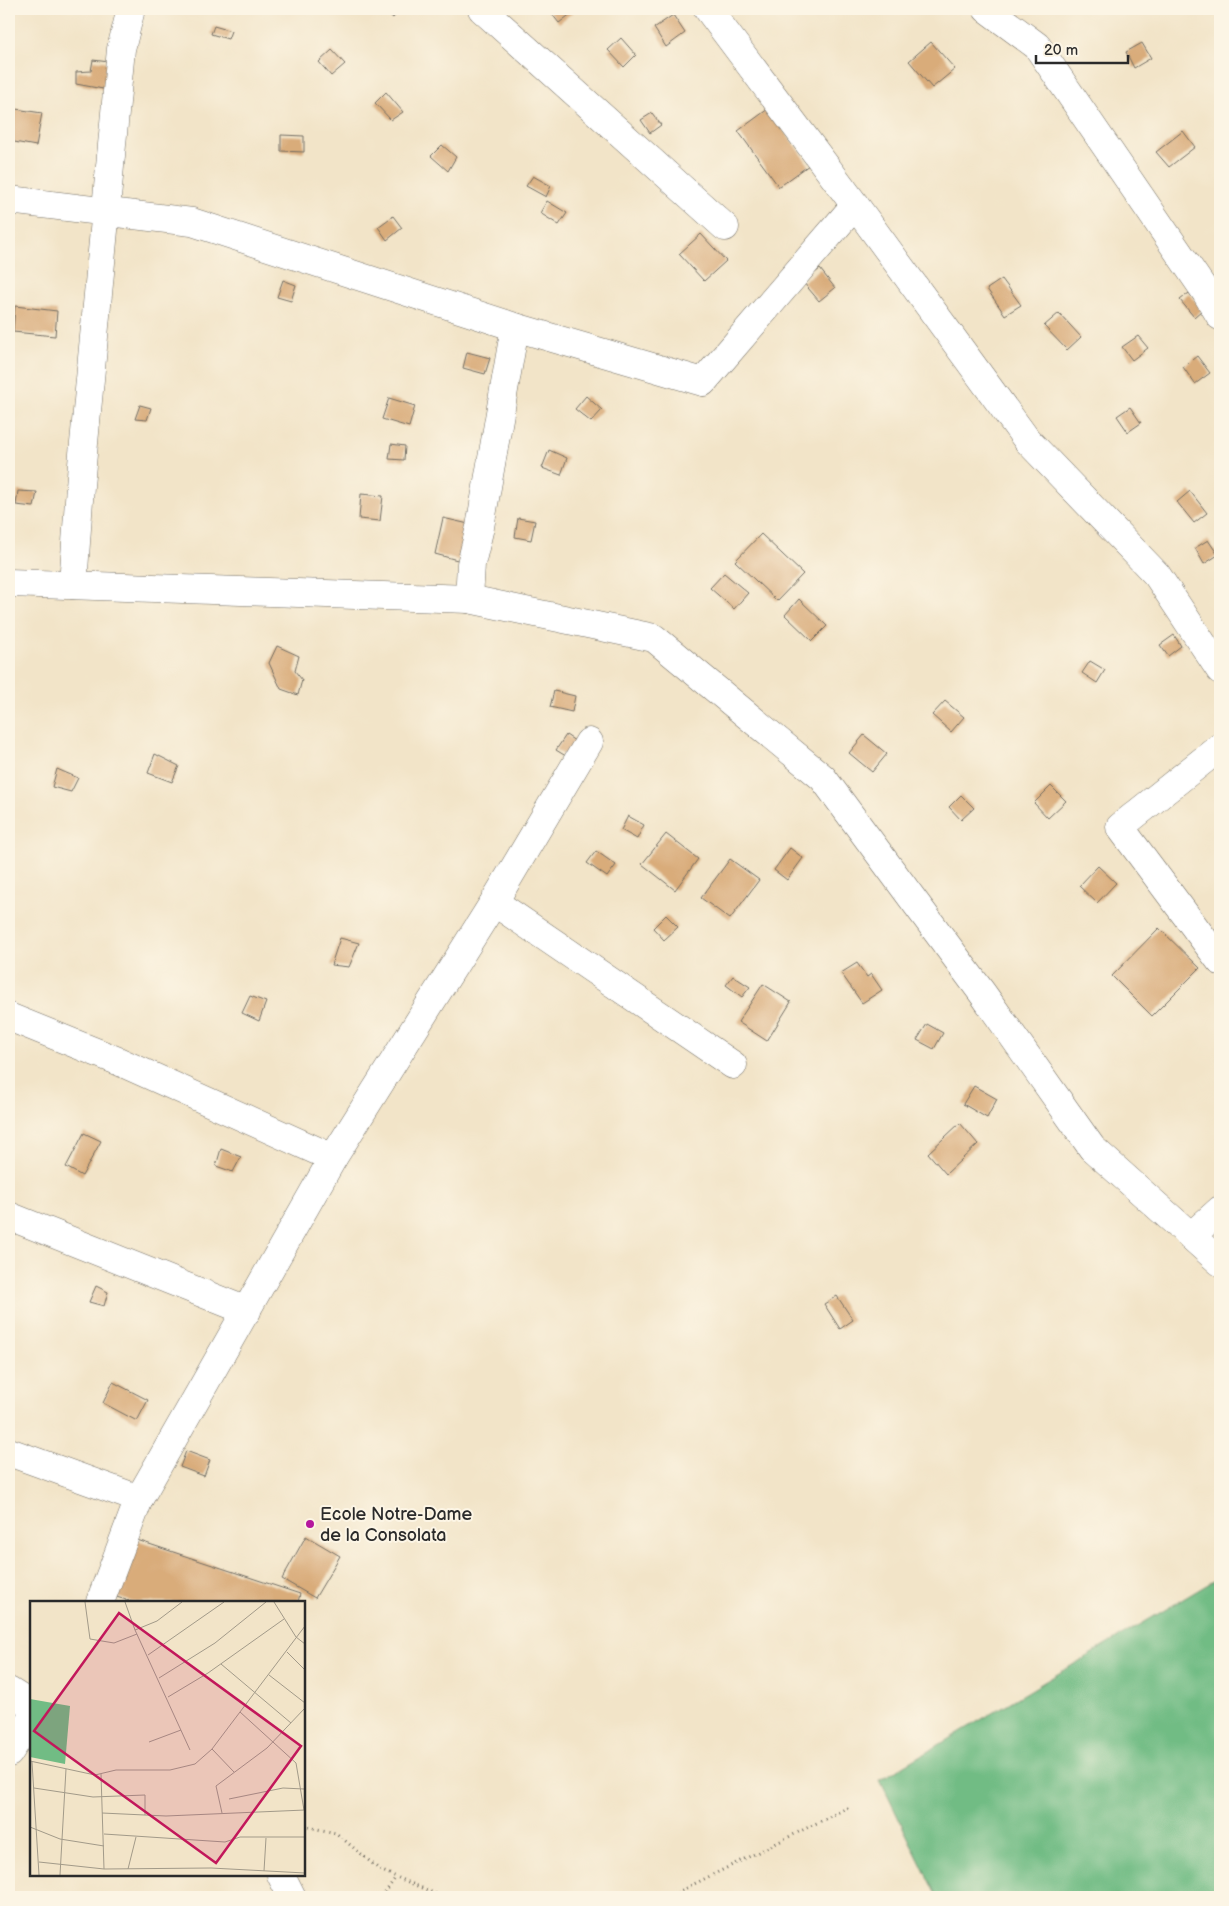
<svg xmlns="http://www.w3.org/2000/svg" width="1229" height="1906" font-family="'Balsamiq Sans',sans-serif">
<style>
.forest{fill:#71bc84;stroke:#4e7458}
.building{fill:#d9ac7a}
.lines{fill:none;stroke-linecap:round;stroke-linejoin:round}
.minor-casing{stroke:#716c62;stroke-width:29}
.path{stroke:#716c62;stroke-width:3;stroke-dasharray:1 4;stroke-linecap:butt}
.minor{stroke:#fff;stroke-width:28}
.poi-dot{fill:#b5179e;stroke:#fcf5e5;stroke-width:2}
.labels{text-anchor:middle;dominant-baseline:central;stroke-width:4;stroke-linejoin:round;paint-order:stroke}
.poi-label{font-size:18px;fill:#2b2b2b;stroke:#fcf5e5;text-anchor:start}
.inset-road{fill:none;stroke:#a29a89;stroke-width:1}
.view{fill:#c2185b;fill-opacity:0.15;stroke:#c2185b;stroke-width:2.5}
.inset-edge{fill:none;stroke:#2b2b2b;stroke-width:2.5}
</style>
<rect width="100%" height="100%" fill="#fcf5e5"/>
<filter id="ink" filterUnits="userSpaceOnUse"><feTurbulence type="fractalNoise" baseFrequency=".02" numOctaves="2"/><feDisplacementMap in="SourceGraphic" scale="10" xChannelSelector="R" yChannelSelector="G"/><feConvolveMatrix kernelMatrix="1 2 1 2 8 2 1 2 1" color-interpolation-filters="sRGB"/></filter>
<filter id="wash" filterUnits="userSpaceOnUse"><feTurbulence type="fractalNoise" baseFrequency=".0096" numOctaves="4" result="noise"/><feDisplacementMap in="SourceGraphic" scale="20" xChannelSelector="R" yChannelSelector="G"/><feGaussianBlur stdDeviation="1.12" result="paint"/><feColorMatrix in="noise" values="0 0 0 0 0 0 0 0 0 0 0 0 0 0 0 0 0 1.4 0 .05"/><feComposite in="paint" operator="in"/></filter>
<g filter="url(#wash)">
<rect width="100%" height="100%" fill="#f2e4c8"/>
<polygon class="forest" points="1220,1577 1220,1897 937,1897 880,1780"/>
<g id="blocks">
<g class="building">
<polygon points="383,9 401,9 393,18"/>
<polygon points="548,9 577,9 559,23"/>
<polygon points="673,15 685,33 666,47 654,28"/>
<polygon points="214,26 231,31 228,39 211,34"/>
<polygon points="621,38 636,55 624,67 608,50"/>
<polygon points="931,42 955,69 932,88 909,61"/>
<polygon points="1142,43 1151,58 1134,68 1126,52"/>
<polygon points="332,50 345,64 331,76 319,62"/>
<polygon points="93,60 109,62 103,89 76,84 76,72 91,71"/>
<polygon points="386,92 403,112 391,120 375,103"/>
<polygon points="9,108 42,113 36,146 9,141"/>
<polygon points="768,109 809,165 779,187 738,131"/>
<polygon points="652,113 661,125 650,133 641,120"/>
<polygon points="1183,131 1195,147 1169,167 1156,152"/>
<polygon points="281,135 304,136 304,152 281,151"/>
<polygon points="442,145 456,157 448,171 431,156"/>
<polygon points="533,176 551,186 546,197 526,186"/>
<polygon points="547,201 567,213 559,225 540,213"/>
<polygon points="393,216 402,228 387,240 378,227"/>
<polygon points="701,234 726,261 704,281 679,254"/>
<polygon points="820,269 835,288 819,301 803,282"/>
<polygon points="1002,279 1021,305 1005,315 987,289"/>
<polygon points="283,280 296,285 291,301 277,297"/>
<polygon points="1189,293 1202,310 1194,317 1180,300"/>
<polygon points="15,306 57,311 55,336 13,332"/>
<polygon points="1059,313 1081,337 1067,350 1044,326"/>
<polygon points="1138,336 1148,348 1132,360 1122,347"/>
<polygon points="467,352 490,358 485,374 463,368"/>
<polygon points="1197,356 1210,373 1195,384 1183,367"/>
<polygon points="586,396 602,410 591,422 575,409"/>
<polygon points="389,398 415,406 409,427 382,419"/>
<polygon points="140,405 151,408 147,420 135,419"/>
<polygon points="1130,407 1141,423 1128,432 1117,416"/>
<polygon points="391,444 405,446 404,460 389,459"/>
<polygon points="549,450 567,458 561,475 542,468"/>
<polygon points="18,491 37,492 34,507 16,505"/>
<polygon points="1190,491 1207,513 1194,523 1177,502"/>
<polygon points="361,494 383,496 380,521 359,519"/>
<polygon points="443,518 473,525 465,562 435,554"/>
<polygon points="518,518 535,521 531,540 515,537"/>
<polygon points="761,534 803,574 777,601 735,561"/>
<polygon points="1208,540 1218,555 1204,564 1195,548"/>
<polygon points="724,573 748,593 734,609 710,588"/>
<polygon points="799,599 827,626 812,641 785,615"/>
<polygon points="1174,635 1181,646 1168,656 1160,645"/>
<polygon points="277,646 299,656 295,671 302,680 298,695 281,689 269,663"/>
<polygon points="1090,661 1105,670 1097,683 1082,673"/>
<polygon points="554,691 575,696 572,712 550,707"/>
<polygon points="945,701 964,717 951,732 932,715"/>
<polygon points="566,735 578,743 569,758 556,750"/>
<polygon points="864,735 887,754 872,772 849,753"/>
<polygon points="155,754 179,766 172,782 148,773"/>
<polygon points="57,769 78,778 71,792 52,787"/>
<polygon points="1051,786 1066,801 1048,818 1034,803"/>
<polygon points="961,795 974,808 961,820 949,807"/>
<polygon points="628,816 644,825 637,839 621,830"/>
<polygon points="666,834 698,859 675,890 642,864"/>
<polygon points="790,848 803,858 787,880 774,870"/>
<polygon points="596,851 616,865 607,877 587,863"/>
<polygon points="730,859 759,880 730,919 701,898"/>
<polygon points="1098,866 1116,883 1097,903 1079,886"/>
<polygon points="666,915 678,927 664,940 653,928"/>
<polygon points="1159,928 1200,968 1152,1016 1112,976"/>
<polygon points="340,938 359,943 349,967 331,965"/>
<polygon points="857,963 867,977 871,974 882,990 862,1003 841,973"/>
<polygon points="733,976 750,987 742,997 726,985"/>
<polygon points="763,984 791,1002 767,1041 738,1022"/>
<polygon points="250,996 266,1002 259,1021 242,1013"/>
<polygon points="927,1024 943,1033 934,1049 917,1040"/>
<polygon points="974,1086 997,1099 987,1118 963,1104"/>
<polygon points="960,1123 978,1144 946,1174 928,1153"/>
<polygon points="84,1133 101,1141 82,1176 66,1167"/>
<polygon points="221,1149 241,1157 233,1172 216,1166"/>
<polygon points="96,1286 108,1292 104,1306 89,1302"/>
<polygon points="837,1296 853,1320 840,1329 824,1304"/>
<polygon points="113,1382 148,1400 137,1421 103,1403"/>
<polygon points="186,1451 210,1460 204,1476 180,1467"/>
<polygon points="306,1536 340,1556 315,1598 282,1579"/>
<polygon points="131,1538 300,1594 298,1602 133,1602 113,1596"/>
</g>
</g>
</g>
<g filter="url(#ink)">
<use href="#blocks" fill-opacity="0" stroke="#716c62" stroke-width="1"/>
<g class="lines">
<defs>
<g id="minor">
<polyline points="482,9 725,227"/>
<polyline points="708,9 855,205 1027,440 1157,575 1220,670"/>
<polyline points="987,9 1037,46 1205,291 1220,316"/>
<polyline points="9,200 192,222 515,327 703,382 855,205"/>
<polyline points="9,583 469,599 654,638 823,778 983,994 1092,1148 1220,1262"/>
<polyline points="73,585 80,486 121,49 131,9"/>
<polyline points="469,599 471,564 480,527 515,327"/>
<polyline points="1220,747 1120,827 1220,961"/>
<polyline points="494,902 733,1065"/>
<polyline points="9,1017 118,1061 333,1158"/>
<polyline points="9,1216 247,1311"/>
<polyline points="1191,1236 1220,1210"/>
<polyline points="9,1452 139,1499"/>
<polyline points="100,1602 139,1499 333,1158 494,902 589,742"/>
<polyline points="9,1691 31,1705"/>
<polyline points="9,1753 31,1718"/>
<polyline points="281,1875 292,1897"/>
</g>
</defs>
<use href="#minor" class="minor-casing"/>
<g class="path">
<polyline points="304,1826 336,1833 380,1870 443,1897"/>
<polyline points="382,1897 396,1877"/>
<polyline points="668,1897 851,1806"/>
</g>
<use href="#minor" class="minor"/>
</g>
</g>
<circle class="poi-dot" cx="310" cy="1524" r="5"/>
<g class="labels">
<g class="poi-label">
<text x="320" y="1514">Ecole Notre-Dame<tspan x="320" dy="21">de la Consolata</tspan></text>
</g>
</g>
<g transform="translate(30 1601)">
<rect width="275" height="275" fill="#f2e4c8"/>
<path d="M0,98L40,105L35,163L0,156Z" fill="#71bc84"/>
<path class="inset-road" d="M55,1L60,38L84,42L107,33M95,1L105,29M152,1L127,20L105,29L160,149M244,1L266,36L275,43M257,51L275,69M118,54L194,1M191,63L261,122M239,74L275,102M129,77L185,42L236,1M138,96L178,72L254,18M210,111L266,162L274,209M119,141L151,129M182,148L204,171M0,160L65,174L86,169H140L165,163L182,148L275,25M2,161L9,274M71,173L74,268M4,187L63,196L115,194V214M199,198L253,187L274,188M72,212L136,215L275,209M192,212L186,185L237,147L275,107M0,226L30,238L74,245M74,233L195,241L210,236H275M9,261L74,268L181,267L275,272M98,268L106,236M234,270L236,237M30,274L36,168"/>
<path class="view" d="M89,12L271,145L186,262L4,130Z"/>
<rect width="275" height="275" class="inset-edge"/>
</g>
<rect width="1229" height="1906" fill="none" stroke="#fcf5e5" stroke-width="30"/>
<path d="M1036 55v8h92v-8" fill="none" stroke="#2b2b2b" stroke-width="2.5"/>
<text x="1044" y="55" font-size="15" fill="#2b2b2b" stroke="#fcf5e5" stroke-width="4" paint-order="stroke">20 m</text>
</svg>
